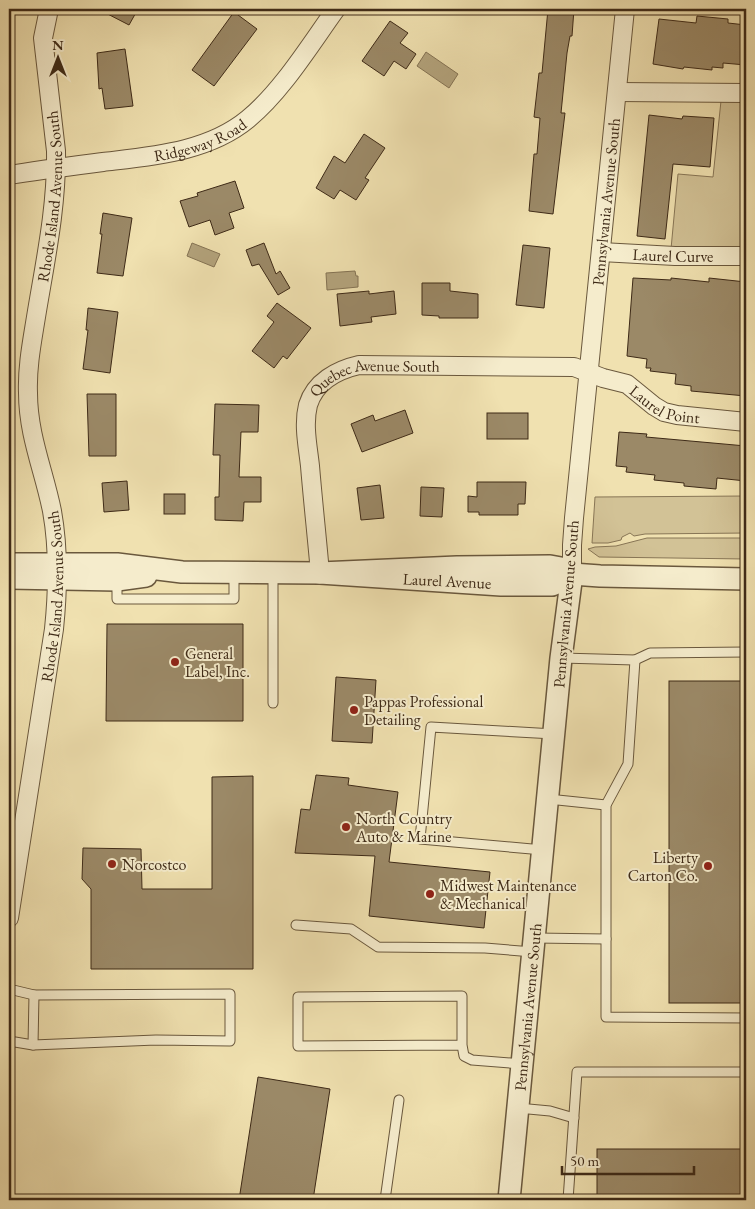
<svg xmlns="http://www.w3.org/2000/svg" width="755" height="1209" font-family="'EB Garamond',serif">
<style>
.green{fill:#d2c296;stroke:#887656}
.water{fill:#b3a37c;stroke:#847354}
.building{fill:#9b8967;stroke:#3e2a17}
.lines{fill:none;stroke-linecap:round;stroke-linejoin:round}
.service-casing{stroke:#6a583d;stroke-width:11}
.minor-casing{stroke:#6a583d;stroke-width:20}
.tertiary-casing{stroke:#6a583d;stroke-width:24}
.service{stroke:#f5eccc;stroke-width:9}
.minor{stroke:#f5eccc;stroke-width:18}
.tertiary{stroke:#f5eccc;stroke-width:21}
.poi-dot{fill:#8f2418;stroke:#f5eccc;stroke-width:2}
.labels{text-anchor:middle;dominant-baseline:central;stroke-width:4;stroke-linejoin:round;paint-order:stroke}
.street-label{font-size:16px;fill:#3e2a17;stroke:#f5eccc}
.poi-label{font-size:16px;fill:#3e2a17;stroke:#f5eccc;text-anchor:start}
</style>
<rect width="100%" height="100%" fill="#f0e1b0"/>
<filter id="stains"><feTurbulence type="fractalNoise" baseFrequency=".004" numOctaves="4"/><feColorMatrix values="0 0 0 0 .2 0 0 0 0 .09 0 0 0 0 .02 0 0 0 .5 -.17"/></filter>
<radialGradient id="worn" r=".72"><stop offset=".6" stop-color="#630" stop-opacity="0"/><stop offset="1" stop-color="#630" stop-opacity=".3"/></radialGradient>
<g class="green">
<polygon points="721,101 746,101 746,248 671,249 678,174 713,177"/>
<polygon points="746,496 746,533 645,534 634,536 630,533 622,537 621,540 608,543 592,543 595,497"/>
<polygon points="647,538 746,538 746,559 599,557 588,549 595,547 616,546"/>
</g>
<g class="water">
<polygon points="426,52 458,74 449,88 417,66"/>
<polygon points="192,243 220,254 214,267 187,256"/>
<polygon points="355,271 356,276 358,276 358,287 327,290 326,273"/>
</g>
<g class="building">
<polygon points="98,9 138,9 129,25"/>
<polygon points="548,9 574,9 572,36 570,36 567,53 561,113 565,113 553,214 529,211 534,154 537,154 540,118 534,117 539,73 542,73"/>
<polygon points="234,12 257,29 214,86 192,70"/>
<polygon points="697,16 728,19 728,23 746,25 746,65 723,63 723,68 712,67 712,70 684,67 683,69 653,64 659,19 696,23"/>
<polygon points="390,21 408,33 400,43 416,54 406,69 394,61 384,76 362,61"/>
<polygon points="125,49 133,106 105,109 102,88 99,89 97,53"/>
<polygon points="649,115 682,119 683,116 714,118 710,167 673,164 665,239 637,236"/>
<polygon points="364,134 385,148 365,178 369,180 356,200 340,190 334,199 316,188 334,156 345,163"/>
<polygon points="235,181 244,208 229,213 234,228 215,235 210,220 189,227 180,201 198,196 197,193"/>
<polygon points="103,213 132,218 123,276 97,273 102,234 100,234"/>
<polygon points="264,243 276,274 280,271 290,288 278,295 259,264 252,266 246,250"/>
<polygon points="523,245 550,248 544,308 516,305"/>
<polygon points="633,278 671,280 671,278 709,282 709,278 746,282 746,396 691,391 691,386 675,384 676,374 650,371 651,368 646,368 647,359 627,356"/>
<polygon points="422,283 450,283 450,291 478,294 478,318 439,318 439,316 422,315"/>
<polygon points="369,291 369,294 394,291 396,314 371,317 372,322 340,326 337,294"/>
<polygon points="277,303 311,328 287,359 283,356 274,368 252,351 274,322 267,316"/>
<polygon points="88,308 118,312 110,373 83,369 88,330 86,330"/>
<polygon points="87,394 116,394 116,456 89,456"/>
<polygon points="215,404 259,405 258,432 241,432 239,477 261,477 261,502 244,502 243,521 215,520 215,497 219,497 220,455 213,455"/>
<polygon points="405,410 413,433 362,452 351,424 373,415 375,421"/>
<rect x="487" y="413" width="41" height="26"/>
<polygon points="619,432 647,434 646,437 746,446 746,481 717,478 716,489 684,486 684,483 654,480 655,475 626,472 627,467 616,466"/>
<polygon points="127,481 129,510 104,512 102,483"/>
<polygon points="477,482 526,482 525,504 518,504 518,515 479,515 479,512 468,512 468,496 477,497"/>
<polygon points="380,485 384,518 361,520 357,488"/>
<polygon points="421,487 444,488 442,517 420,516"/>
<rect x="164" y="494" width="21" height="20"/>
<polygon points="107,624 243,624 243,721 106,721"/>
<polygon points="336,677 376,680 372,743 332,741"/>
<rect x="669" y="681" width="77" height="322"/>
<polygon points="316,775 349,778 348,785 398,792 389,862 490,872 484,928 369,916 375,856 295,853 301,809 310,810"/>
<polygon points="253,776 253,969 91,969 91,889 82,879 83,848 141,849 142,889 212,889 212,777"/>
<polygon points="258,1077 330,1089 313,1200 239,1200"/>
<rect x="597" y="1149" width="149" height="51"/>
</g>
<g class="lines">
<defs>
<g id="service">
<polyline points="117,580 117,599 234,599 234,572"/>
<polyline points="561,658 635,660 650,653 746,652"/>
<polyline points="635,660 628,764 606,805 606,1017 746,1018"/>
<polyline points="273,703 273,573"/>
<polyline points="548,799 606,805"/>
<polyline points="543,850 420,839 431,727 554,734"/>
<polyline points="296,925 351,929 378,947 485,948 533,952"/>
<polyline points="535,938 606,939"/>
<polyline points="9,989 34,995 230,994 230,1041 156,1040 33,1045 9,1041"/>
<polyline points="33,1045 34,995"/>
<polyline points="462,1045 298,1046 298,997 462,996 462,1045 464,1056 472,1060 522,1064"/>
<polyline points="518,1108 550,1111 574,1118"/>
<polyline points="385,1200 399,1100"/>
<polyline points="568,1200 577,1072 746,1072"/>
</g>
<g id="minor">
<polyline points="617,92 746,93"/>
<path id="s1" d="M9,175C40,170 72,166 103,162C153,156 208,152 248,119C282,91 310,45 336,9"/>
<path id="s2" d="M601,252L675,256H746"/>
<path id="s3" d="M320,573C317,538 313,502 310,466C308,447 303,425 308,405C315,382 337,370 359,365L574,367L603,378L627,384L654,406L664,412L677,415L746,422"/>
<path id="s4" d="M572,574V545L574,518L625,9"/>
<path id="s5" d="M9,918L54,629C58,590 59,550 52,511C44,471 28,435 28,393C27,367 32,342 36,317C45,262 57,207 56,151L43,38L49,9"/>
</g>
<g id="tertiary">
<polyline points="9,564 117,564 182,572 320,573"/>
<polyline points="572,574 562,581 552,585 501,585 320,573 457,567 550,566 561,568 572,574 600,576 746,579"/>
<polyline points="9,578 117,580 146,576"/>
<path id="s6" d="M509,1200L561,658L572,574"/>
</g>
</defs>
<use href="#service" class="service-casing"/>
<use href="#minor" class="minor-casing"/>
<use href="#tertiary" class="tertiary-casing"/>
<use href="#service" class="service"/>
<use href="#minor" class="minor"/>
<use href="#tertiary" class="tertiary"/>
</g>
<g class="poi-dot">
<circle cx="175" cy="662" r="5"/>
<circle cx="354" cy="710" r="5"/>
<circle cx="346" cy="827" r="5"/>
<circle cx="112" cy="864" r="5"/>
<circle cx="708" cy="866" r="5"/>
<circle cx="430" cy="894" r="5"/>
</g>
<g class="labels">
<g class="street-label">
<text stroke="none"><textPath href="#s1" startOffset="195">Ridgeway Road</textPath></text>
<text stroke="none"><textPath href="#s5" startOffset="730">Rhode Island Avenue South</textPath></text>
<text stroke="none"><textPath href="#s4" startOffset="374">Pennsylvania Avenue South</textPath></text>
<text stroke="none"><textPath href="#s2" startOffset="72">Laurel Curve</textPath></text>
<text stroke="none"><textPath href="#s3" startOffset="249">Quebec Avenue South</textPath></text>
<text stroke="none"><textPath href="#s3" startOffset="552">Laurel Point</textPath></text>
<text transform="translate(447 581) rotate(3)">Laurel Avenue</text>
<text stroke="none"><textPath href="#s5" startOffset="325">Rhode Island Avenue South</textPath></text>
<text transform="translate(566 604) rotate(-85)">Pennsylvania Avenue South</text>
<text stroke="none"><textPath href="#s6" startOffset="194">Pennsylvania Avenue South</textPath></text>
</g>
<g class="poi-label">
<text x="185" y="653">General<tspan x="185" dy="18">Label, Inc.</tspan></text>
<text x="364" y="701">Pappas Professional<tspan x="364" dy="18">Detailing</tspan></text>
<text x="356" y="818">North Country<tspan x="356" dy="18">Auto &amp; Marine</tspan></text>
<text x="698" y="857" text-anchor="end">Liberty<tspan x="698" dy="18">Carton Co.</tspan></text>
<text x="122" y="864">Norcostco</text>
<text x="440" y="885">Midwest Maintenance<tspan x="440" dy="18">&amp; Mechanical</tspan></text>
</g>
</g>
<rect width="755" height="1209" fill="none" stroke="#f0e1b0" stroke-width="30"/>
<rect x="10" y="10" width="735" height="1189" fill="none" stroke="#3e2a17" stroke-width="2.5"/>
<rect x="15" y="15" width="725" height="1179" fill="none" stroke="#3e2a17"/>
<g transform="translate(58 58)" stroke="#f5eccc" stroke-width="4" paint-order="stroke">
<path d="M0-4L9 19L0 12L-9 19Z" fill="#3e2a17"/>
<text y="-8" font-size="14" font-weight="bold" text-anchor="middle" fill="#3e2a17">N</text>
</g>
<path d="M562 1166v8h132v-8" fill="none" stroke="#3e2a17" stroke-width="2.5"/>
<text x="570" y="1166" font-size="15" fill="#3e2a17" stroke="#f5eccc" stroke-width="4" paint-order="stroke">50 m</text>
<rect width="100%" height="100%" filter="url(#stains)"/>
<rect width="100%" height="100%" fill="url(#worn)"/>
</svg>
